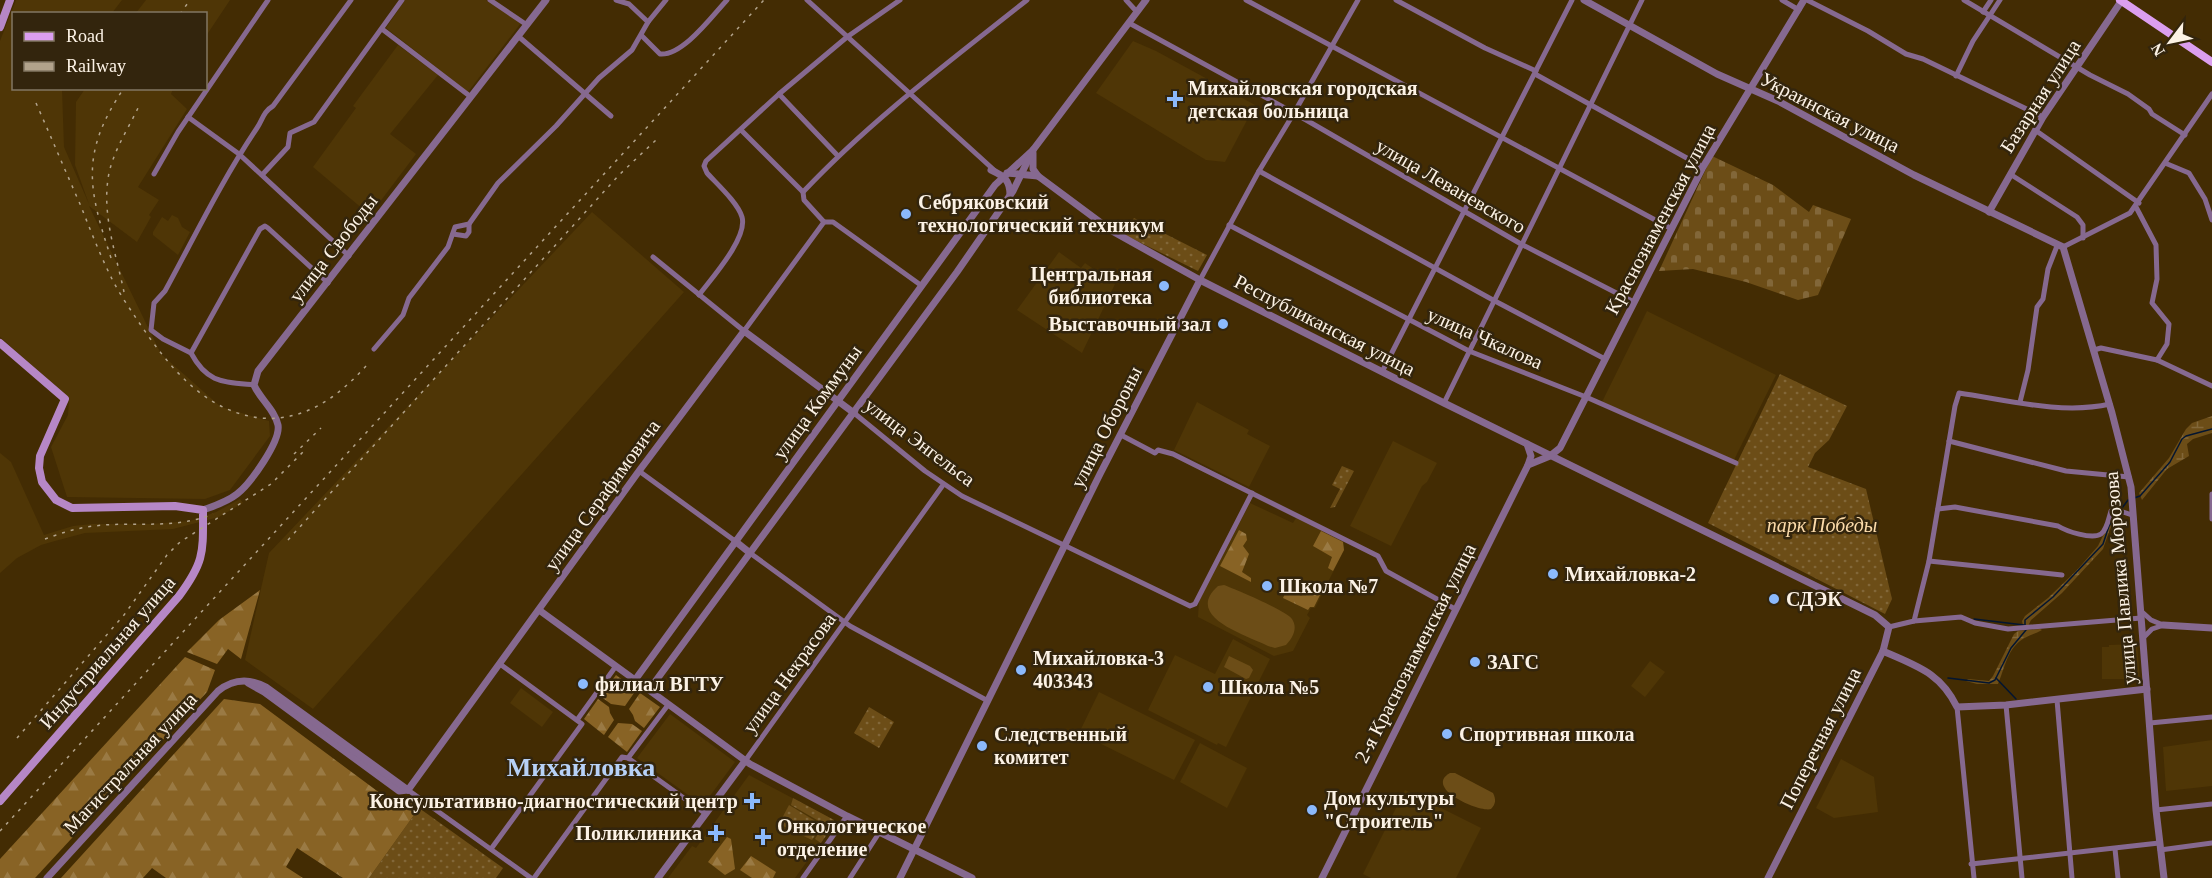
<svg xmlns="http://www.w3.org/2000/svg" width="2212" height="878" font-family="Georgia,serif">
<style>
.built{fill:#4f3606}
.grass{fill:url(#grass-dots)}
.forest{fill:url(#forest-firs)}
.wetland{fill:url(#wetland-marsh)}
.cemetery{fill:url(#cemetery-stones)}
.pitch{fill:#6c4d17}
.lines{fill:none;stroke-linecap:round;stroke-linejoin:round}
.stream{stroke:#031531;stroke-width:1.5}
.minor{stroke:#866990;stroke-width:5}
.tertiary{stroke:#866990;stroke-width:7}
.secondary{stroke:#b687c6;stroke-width:8}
.primary{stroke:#db9eef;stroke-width:8}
.rail{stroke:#b2a38b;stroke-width:1.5;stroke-dasharray:3 6;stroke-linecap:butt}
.poi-dot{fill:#8bb9fc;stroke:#33250d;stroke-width:2}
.labels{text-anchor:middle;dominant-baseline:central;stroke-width:5;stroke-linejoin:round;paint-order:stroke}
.poi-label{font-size:20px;font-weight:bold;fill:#fcf2e5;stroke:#33250d;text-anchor:start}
.street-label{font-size:20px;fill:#fcf2e5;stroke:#33250d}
.park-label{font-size:20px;font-style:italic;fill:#fcdbaa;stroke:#33250d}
.district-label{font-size:26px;font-weight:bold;fill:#b7d1f7;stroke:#33250d}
</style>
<defs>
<pattern id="grass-dots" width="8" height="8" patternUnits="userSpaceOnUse" patternTransform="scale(1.5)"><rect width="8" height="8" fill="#6c4d17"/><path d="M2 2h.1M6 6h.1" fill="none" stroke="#826739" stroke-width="1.8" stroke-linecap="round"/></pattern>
<pattern id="forest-firs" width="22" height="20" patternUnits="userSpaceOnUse" patternTransform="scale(1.5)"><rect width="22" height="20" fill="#886325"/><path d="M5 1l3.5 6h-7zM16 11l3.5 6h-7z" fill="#9a7a44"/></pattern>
<pattern id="wetland-marsh" width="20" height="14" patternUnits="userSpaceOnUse" patternTransform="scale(1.5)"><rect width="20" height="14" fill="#6c4d17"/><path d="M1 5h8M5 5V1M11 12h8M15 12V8" fill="none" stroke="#826739"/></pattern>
<pattern id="cemetery-stones" width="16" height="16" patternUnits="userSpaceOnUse" patternTransform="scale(1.5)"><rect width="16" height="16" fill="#6c4d17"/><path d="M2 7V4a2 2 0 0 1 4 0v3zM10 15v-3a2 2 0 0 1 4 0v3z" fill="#826739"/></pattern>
</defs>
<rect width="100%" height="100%" fill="#432c03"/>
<g class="built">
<polygon points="16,0 122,0 112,13 14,14 14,88 62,89 64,147 89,204 75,165 76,102 85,89 173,89 171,94 187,109 138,187 159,200 149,215 151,217 137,242 89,206 161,354 221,407 269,421 270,436 230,490 205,499 67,497 51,447 68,415 69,398 0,337 0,41"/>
<polygon points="146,0 230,0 206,36 206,14 136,13"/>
<polygon points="405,0 486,0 521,23 468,92 386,28"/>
<polygon points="1133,41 1156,51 1255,105 1225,162 1206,160 1096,93"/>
<polygon points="398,45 438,75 390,134 416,154 370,215 313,167 356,108 353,106"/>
<polygon points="592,212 684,292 313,709 245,660 269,553"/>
<polygon points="172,215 178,218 182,227 190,232 178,255 153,235 153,232 162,217 168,221"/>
<polygon points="1059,252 1081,268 1085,263 1115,284 1082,353 1017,310"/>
<polygon points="1647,311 1776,375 1734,460 1602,402"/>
<polygon points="1197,402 1249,430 1247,434 1270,446 1249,487 1174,450"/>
<polygon points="1393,441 1437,463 1427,482 1422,486 1391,546 1350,526"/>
<polygon points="0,453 11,462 44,535 73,526 92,524 150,524 190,521 216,512 240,499 243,503 219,517 173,529 85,533 55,541 41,545 17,558 0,573"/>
<polygon points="1250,503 1293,523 1296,518 1343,541 1344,550 1315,608 1311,608 1307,615 1310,618 1293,651 1274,656 1198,617 1199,601"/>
<polygon points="1233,639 1270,659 1226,747 1218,743 1217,745 1148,710 1175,655 1215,674"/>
<polygon points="2137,644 2140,679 2102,679 2102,647 2109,647 2109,645"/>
<polygon points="1650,661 1665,672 1645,697 1631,686"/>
<polygon points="521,688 553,712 542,727 510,703"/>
<polygon points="1099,692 1195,740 1174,780 1079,733"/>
<polygon points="670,714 735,762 704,804 702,805 637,758"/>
<polygon points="2212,740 2212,786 2166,791 2163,747"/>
<polygon points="1200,743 1247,768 1227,808 1180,782"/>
<polygon points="1841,759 1874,777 1878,812 1834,818 1816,808"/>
<polygon points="749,775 834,820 834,824 795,878 668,878 692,846 696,848"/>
<polygon points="1405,790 1481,828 1456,878 1371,878 1363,874"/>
</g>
<g class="grass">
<polygon points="1134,218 1207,255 1198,271 1123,234"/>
<polygon points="1780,374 1847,406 1829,440 1815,453 1808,467 1866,489 1892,599 1885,614 1708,523"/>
<polygon points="1342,466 1354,471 1335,507 1330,508 1340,489 1332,485"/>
<polygon points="869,707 894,722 879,748 854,733"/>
<polygon points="793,798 834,820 834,824 821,843 815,839 824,824 791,805"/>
<polygon points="789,805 822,825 812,840 779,824"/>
<polygon points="419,808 503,868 496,878 369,878"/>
</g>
<g class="forest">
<polygon points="1239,530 1246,534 1247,540 1243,546 1249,554 1242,572 1251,578 1251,582 1220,566"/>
<polygon points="1321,531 1343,542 1344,550 1333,571 1328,568 1332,557 1313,546"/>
<polygon points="1292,579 1297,582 1296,586 1302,589 1304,585 1321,593 1314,607 1310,607 1308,610 1283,598"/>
<polygon points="260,590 241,659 228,649 217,664 187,652 219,620"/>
<polygon points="185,657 215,670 207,692 35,878 0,878 0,859"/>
<polygon points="616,675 636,690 625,706 611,704 600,696"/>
<polygon points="640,693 660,707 644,728 635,721 633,715 629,709"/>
<polygon points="224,699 260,704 396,805 408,801 419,808 369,878 343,878 297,848 286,867 303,878 166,878 152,868 143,878 61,878"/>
<polygon points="598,699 609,707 610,713 614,720 604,735 584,719"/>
<polygon points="618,723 632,724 642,731 627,752 608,737"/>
<polygon points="727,837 731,839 735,869 725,875 708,862"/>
<polygon points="751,856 776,872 773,878 752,878 740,870"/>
</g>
<g class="wetland">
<polygon points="2212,416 2212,433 2193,439 2187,444 2189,456 2167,469 2142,500 2139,493 2169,458 2186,429 2192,423"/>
<polygon points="2113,515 2118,518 2110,529 2103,549 2062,593 2031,620 2028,626 2023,625 2022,621 2025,616 2048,598 2077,570 2098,546"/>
<path d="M2040,629L2042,630C2035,634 2026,636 2020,641C2007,651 2004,670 1998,684H1977L1966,681L1968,679L1989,681L1993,676L2014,634L2018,631Z"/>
</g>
<polygon class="cemetery" points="1712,156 1773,185 1809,212 1813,205 1851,219 1818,295 1798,300 1746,282 1693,269 1659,271"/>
<g class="pitch">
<path d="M1224,585C1235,589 1287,611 1292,619C1298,628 1293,638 1286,645L1275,648L1268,646C1247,635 1183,617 1218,586Z"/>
<polygon points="1229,656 1250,666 1253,670 1249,678 1246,679 1224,667"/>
<path d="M1450,773H1455L1493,793C1496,799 1496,804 1491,809C1480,813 1423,788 1450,773Z"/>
</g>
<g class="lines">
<g class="stream">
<polyline points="2134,498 2140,496 2170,462 2182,439 2186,436 2212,429"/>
<polyline points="2122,508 2128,500"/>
<polyline points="1974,619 2024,625"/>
<polyline points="2025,625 2025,620 2053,597 2103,544 2109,526 2117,514"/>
<polyline points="1948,678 1989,683 1995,680 2011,648 2026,630"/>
<polyline points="1996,678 2016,699"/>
</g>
<g class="minor">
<polyline points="490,0 527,25"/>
<polyline points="616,0 629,4 648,22"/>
<polyline points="807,0 994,170"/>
<polyline points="1126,0 1137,12"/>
<polyline points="1246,0 1672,229"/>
<polyline points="1396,0 1485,48 1536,71"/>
<polyline points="1782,0 1799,10"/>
<polyline points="1807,0 1868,31 1906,54 1923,59 2043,117"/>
<polyline points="1964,0 2090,75 2128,94 2149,109 2152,114 2185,135"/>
<polyline points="1983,12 1991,0"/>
<polyline points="1129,23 1294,113 1521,244 1634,302"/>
<polyline points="382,29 471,97"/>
<polyline points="518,36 611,116"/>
<path d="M642,36L660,54C683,56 712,16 727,0"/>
<polyline points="1535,74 1703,167"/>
<polyline points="1956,76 1973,41 2000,0"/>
<polyline points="779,94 838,156"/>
<polyline points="188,117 239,154 349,256"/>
<polyline points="741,130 803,192 804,200 824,222"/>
<polyline points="2035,130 2139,203"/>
<polyline points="2165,163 2189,173 2205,199 2212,220"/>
<polyline points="1259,171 1493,300 1605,359"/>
<polyline points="154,174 178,132 268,0"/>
<polyline points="2010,174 2077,217 2083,225 2083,238"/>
<polyline points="262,175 288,147 290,133 314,122 402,0"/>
<path d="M803,192C871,120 950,61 1027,0"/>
<polyline points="824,222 833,222 922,286"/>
<polyline points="1229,225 1469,351 1586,397 1736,463"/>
<polyline points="453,234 466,236 469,232 469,224"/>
<polyline points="2063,247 2130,213 2212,94"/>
<polyline points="653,257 744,331 824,222"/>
<polyline points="1200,280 1259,171 1294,113 1358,0"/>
<path d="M699,295C711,279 748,238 742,217C738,203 717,184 707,173L704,166L706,161L779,94L847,37L900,0"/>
<polyline points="374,349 403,315 409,298 448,247 455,227 469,224 498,183 556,126 599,78 632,50 648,22 666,0"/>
<polyline points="2094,350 2101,348 2157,360 2167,344 2169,324 2152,303 2157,279 2156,245 2136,207"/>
<path d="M191,353L163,339L151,330L154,303L165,291C195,236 222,180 257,128C263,119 263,112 273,106L351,0"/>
<polyline points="2157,360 2212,386"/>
<polyline points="1382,372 1572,0"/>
<path d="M254,385C223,382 207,383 191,353L260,229L265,226L268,228L328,283"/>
<polyline points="2020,402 2028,370 2037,307 2043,299 2048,269 2057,246"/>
<polyline points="1444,403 1642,0"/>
<polyline points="854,413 925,471 962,496 1190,606 1195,604 1252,493"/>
<polyline points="1121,435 1155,453 1158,450 1173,454 1199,467 1378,556 1386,571 1455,609"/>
<polyline points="1949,441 2066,471 2129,477"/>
<polyline points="639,471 735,541"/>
<polyline points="2212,494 2212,519"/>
<path d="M1938,509L1955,507L2058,526C2066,531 2092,540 2101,534C2107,530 2109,517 2111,511L2114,509L2132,515"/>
<polyline points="750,553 850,626 988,701"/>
<polyline points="1929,561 2062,575"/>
<polyline points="2141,611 2151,620 2163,625"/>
<polyline points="1914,621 1961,617 1975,623 2008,629 2141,618"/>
<path d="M1889,627L1914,621L1929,561L1955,406L1959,393C2007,400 2062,415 2110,404"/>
<polyline points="2143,638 2152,629 2161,626"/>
<polyline points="2057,700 2072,878"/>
<polyline points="2006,705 2022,878"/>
<polyline points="1957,707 1974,878"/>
<polyline points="577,720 616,666"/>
<polyline points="2150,723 2212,717"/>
<polyline points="628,758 706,814"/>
<polyline points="745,761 943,485"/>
<polyline points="408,790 531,878"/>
<polyline points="2156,810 2212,804"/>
<polyline points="491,849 582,724 500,664"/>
<polyline points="2115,849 2118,878"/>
<polyline points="2160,850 2212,843"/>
<polyline points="1971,864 2159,843"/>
<polyline points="534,878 622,757 628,758 668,705"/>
<polyline points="803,878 847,816"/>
<polyline points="850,878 879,833"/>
</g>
<g class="tertiary">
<polyline points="1584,0 1717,74 1778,101 1914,175 2063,247 2112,413 2131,487 2156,810 2164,878"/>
<polyline points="1033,153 1033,169 1038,176"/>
<path d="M991,170C1004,176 1010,180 1010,195"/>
<polyline points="1007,173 1038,176 1112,231 1200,280 1444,403 1875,615 1889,627 1883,651 1768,878"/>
<polyline points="1989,212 2043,117 2122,0"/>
<polyline points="1527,444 1531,456 1528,465"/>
<path d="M203,510C214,506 227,502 237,494C250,484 281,441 278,425C275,410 260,399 254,385L258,371L546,0"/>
<polyline points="735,541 750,553"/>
<polyline points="539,610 635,680 995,185 1033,150 1146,0"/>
<polyline points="2163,625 2212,628"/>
<path d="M1883,651C1916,666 1940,672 1957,707L2006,705L2147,689"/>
<polyline points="248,683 264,692 399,791 408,790"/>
<polyline points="408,790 639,471 744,331 854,413"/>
<path d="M47,878L218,691C233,679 249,678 266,687L408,790"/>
<polyline points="658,878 745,761"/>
<polyline points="900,878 1100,474 1200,280"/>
<polyline points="972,878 847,816 750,764 649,690 957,272 1013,191 1033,150"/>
<polyline points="1322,878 1528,465 1550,456 1560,448 1703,167 1804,0"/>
</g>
<g class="secondary">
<polyline points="0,27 10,0"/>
<path d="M0,343L65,399L40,456L39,468L42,482L56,500L72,508L175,506L203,510C203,552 205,561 179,596L0,801"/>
</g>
<polyline class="primary" points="2120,0 2212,62"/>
<g class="rail">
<polyline points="180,14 190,0"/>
<path d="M36,103C51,137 65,170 80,204C90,229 100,255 112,279C119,293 128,306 136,318C166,363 202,411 260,418C304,422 338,397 366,366"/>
<path d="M111,258C88,188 80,153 124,88"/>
<path d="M124,292C116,253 101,214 109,173C114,150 128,129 138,108"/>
<polyline points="294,454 321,428"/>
<path d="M45,539C61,533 77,528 94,526C134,521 174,530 213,514"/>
<polyline points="288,540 619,175 656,140"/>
<polyline points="17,738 124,615 167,555 180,542 271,484 305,450"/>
<polyline points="0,831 764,0"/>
</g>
</g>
<g class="poi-dot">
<path d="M1172 90h6v6h6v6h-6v6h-6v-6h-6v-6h6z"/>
<circle cx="906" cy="214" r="6"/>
<circle cx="1164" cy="286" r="6"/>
<circle cx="1223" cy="324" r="6"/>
<circle cx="1553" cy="574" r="6"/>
<circle cx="1267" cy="586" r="6"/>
<circle cx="1774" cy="599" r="6"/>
<circle cx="1475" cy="662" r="6"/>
<circle cx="1021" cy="670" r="6"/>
<circle cx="583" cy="684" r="6"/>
<circle cx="1208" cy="687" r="6"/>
<circle cx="1447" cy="734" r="6"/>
<circle cx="982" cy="746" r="6"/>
<path d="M749 792h6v6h6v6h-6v6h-6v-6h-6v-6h6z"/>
<circle cx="1312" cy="810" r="6"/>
<path d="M713 824h6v6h6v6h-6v6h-6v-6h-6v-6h6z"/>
<path d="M760 828h6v6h6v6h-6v6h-6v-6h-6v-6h6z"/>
</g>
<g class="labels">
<g class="poi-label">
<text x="1188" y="88">Михайловская городская<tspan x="1188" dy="23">детская больница</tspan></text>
<text x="918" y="202">Себряковский<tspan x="918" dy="23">технологический техникум</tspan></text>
<text x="1152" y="274" text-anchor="end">Центральная<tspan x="1152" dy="23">библиотека</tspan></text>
<text x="1211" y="324" text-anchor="end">Выставочный зал</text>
<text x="1565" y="574">Михайловка-2</text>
<text x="1279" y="586">Школа №7</text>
<text x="1786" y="599">СДЭК</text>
<text x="1033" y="658">Михайловка-3<tspan x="1033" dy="23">403343</tspan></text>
<text x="1487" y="662">ЗАГС</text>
<text x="595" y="684">филиал ВГТУ</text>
<text x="1220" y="687">Школа №5</text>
<text x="994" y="734">Следственный<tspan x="994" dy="23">комитет</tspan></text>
<text x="1459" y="734">Спортивная школа</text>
<text x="1324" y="798">Дом культуры<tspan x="1324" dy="23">"Строитель"</tspan></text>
<text x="738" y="801" text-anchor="end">Консультативно-диагностический центр</text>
<text x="777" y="826">Онкологическое<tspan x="777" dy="23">отделение</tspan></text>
<text x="702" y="833" text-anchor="end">Поликлиника</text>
</g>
<g class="street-label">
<text transform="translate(2040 96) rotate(-57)">Базарная улица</text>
<text transform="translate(1830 112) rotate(27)">Украинская улица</text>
<text transform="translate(1451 186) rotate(30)">улица Леваневского</text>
<text transform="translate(1660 219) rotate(-62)">Краснознаменская улица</text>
<text transform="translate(333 248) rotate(-52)">улица Свободы</text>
<text transform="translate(1325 325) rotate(27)">Республиканская улица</text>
<text transform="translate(1485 338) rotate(24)">улица Чкалова</text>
<text transform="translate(817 402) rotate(-54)">улица Коммуны</text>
<text transform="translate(1106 427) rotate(-63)">улица Обороны</text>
<text transform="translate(920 442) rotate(37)">улица Энгельса</text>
<text transform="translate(602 495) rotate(-54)">улица Серафимовича</text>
<text transform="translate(2120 578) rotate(-95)">улица Павлика Морозова</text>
<text transform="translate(107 652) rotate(-49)">Индустриальная улица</text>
<text transform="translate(1415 653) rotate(-63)">2-я Краснознаменская улица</text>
<text transform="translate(789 673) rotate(-54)">улица Некрасова</text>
<text transform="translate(1820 738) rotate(-63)">Поперечная улица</text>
<text transform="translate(130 763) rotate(-47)">Магистральная улица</text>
</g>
<g class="park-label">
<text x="1822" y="525">парк Победы</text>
</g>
<g class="district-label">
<text x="581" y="767">Михайловка</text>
</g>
</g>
<rect x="12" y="12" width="195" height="78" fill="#33250d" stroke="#837763" stroke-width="1.5"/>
<rect x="24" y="32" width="30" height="9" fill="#db9eef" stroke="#837763" stroke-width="1.5"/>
<text x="66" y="42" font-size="18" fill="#fcf2e5">Road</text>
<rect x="24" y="62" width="30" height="9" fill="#b2a38b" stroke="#837763" stroke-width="1.5"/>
<text x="66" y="72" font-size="18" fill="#fcf2e5">Railway</text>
<g transform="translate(2170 42) rotate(238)" stroke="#33250d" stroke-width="4.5" paint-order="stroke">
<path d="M0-4.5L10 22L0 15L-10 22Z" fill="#fcf2e5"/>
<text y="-9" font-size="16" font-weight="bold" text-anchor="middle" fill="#fcf2e5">N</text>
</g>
</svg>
